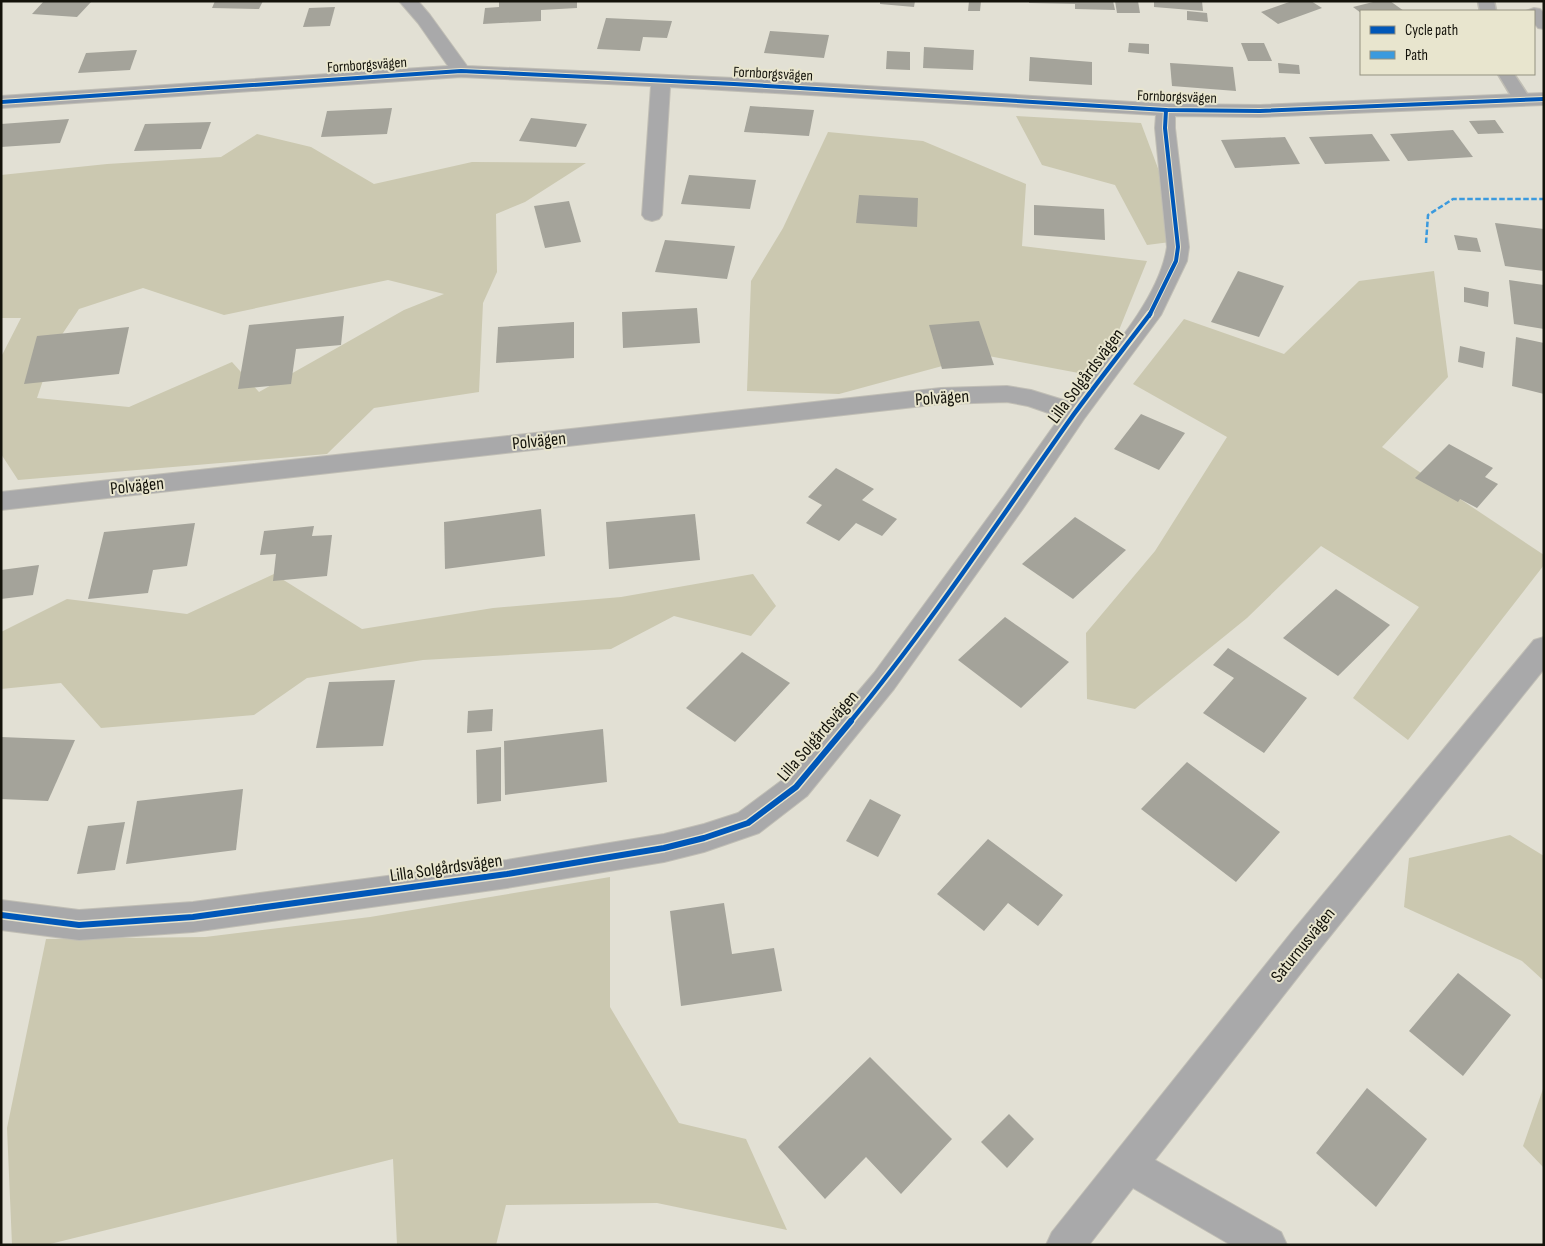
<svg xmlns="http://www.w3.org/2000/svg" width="1545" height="1246" font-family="'Sofia Sans Condensed',sans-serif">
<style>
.green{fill:#cbc8b0;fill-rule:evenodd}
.building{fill:#a4a39a}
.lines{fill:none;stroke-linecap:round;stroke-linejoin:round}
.service-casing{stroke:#c0beb5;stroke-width:3}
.minor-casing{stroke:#c0beb5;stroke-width:2}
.service{fill:#a9a9aa;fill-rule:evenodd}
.minor{fill:#a9a9aa;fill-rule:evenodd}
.quiet{stroke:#3b9ade;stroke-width:2.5;stroke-dasharray:5.5 2.5;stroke-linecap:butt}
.cycleway-far2-casing{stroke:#e8e5ce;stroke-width:6}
.cycleway-far1-casing{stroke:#e8e5ce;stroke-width:8}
.cycleway-casing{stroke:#e8e5ce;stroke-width:9}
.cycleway-far2{stroke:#0057b8;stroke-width:4}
.cycleway-far1{stroke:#0057b8;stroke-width:4.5}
.cycleway{stroke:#0057b8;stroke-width:6}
.labels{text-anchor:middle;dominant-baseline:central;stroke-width:4;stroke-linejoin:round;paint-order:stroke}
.far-street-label{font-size:15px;fill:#13120a;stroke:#e8e5ce}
.street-label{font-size:18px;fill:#13120a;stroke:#e8e5ce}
</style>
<rect width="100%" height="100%" fill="#e2e0d4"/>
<g class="green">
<polygon points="1016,116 1141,123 1162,179 1178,241 1147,245 1115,185 1042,165"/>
<polygon points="828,132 923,141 1026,184 1022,246 1147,261 1100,377 983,355 839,394 747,391 751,281 783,228"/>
<path d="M257,134L311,147L374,184L472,162L586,163L525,202L496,214L497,272L483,303L479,392L374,408L327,454L18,480L1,454V357L21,318H1V175L107,164L221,157ZM388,280L444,294L404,310L259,392L232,362L129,407L37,398L55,345L79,309L143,288L224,315Z"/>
<polygon points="1434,271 1448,377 1382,447 1544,555 1544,565 1408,740 1353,698 1419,607 1321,546 1247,618 1135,709 1087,699 1086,633 1155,551 1227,437 1133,384 1184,319 1284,354 1359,281"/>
<polygon points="274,574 362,629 493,608 621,597 753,574 776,606 751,636 674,616 611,649 423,660 307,678 254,715 101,728 61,683 1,689 1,632 67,599 187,614"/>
<polygon points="1510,835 1544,856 1544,981 1522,961 1404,907 1409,858"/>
<polygon points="610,877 610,1007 679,1123 746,1139 787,1230 657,1203 506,1205 496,1245 397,1245 393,1159 46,1245 12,1245 7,1128 46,939 205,937 370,917"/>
<polygon points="1544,1086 1544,1168 1523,1146"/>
</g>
<g class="building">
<polygon points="44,1 92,1 77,17 32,14"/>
<polygon points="215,1 263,1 259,9 212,8"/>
<polygon points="499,1 577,1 577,8 541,10 541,21 483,24 485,8 499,7"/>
<polygon points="880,1 915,1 914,7 880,4"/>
<polygon points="969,1 981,1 980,11 968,11"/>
<polygon points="1029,1 1113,1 1115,10 1075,9 1075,4 1029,3"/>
<polygon points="1115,1 1138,1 1140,13 1117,13"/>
<polygon points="1154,1 1202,1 1203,11 1154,7"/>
<polygon points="1292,1 1311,1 1322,8 1278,24 1261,12"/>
<polygon points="1377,1 1390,1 1404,11 1361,11 1361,13 1353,7"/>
<polygon points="335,7 330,26 303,27 309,8"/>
<polygon points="1187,11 1207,13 1208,22 1187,20"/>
<polygon points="606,18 672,21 667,38 643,37 640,51 597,49"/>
<polygon points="770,31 829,35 824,58 764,53"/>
<polygon points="1129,43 1149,44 1149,54 1128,52"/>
<polygon points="1241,43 1264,43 1272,61 1248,61"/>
<polygon points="924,47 974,50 973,70 923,68"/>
<polygon points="137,50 130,70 78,73 86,53"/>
<polygon points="887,51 910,52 910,70 886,69"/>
<polygon points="1030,57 1092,62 1092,85 1029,81"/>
<polygon points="1170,63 1233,67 1236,91 1172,86"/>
<polygon points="1278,63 1299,65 1300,74 1279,73"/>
<polygon points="750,106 814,110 809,136 744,132"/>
<polygon points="392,108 387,134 321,137 327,111"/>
<polygon points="531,118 587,124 576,147 519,141"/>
<polygon points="69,119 60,143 1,147 1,124"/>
<polygon points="1495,120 1504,133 1478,134 1469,121"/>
<polygon points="211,122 201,149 134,151 145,124"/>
<polygon points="1453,130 1473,157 1408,161 1390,134"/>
<polygon points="1372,134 1390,161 1325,164 1309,137"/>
<polygon points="1285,137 1300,164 1235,168 1221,140"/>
<polygon points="689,175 756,180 750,209 681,204"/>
<polygon points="859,195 918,198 917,227 856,223"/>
<polygon points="569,201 581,242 545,248 534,206"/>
<polygon points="1034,205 1104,209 1105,240 1034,235"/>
<polygon points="1495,223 1544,229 1544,271 1505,266"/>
<polygon points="1454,235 1477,238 1481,252 1458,250"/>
<polygon points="665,240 735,246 727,279 655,272"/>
<polygon points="1238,271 1284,286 1259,337 1211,322"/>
<polygon points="1509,280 1544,285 1544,329 1514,324"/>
<polygon points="1464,287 1489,292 1488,307 1464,302"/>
<polygon points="697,308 700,343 623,348 622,312"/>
<polygon points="344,316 341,345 296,349 291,384 238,389 249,325"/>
<polygon points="979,321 994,365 942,369 929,325"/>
<polygon points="574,322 574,358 496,363 498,327"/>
<polygon points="129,327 119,374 24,384 37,336"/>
<polygon points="1516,337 1544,343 1544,394 1512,386"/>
<polygon points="1460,346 1485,352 1483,368 1458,362"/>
<polygon points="1141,414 1185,433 1159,470 1114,449"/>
<polygon points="1449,444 1493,468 1485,477 1498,484 1477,508 1460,499 1458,502 1415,478"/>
<polygon points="836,468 874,489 862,500 897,519 882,536 856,523 839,541 806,523 822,505 808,497"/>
<polygon points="541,509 545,556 445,569 444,522"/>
<polygon points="695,514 700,560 609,569 606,522"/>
<polygon points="1075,517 1126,550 1073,599 1022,564"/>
<polygon points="195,523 187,566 153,570 148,593 88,599 104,532"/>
<polygon points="314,526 312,536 332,535 327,576 273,581 276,554 260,555 264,531"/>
<polygon points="39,565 33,595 1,599 1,570"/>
<polygon points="1336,589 1390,625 1338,676 1283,638"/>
<polygon points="1005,617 1069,662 1021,708 958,660"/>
<polygon points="1228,648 1307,698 1264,753 1203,713 1234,678 1213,665"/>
<polygon points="742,652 790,683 735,742 686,708"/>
<polygon points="395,680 383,746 316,748 329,682"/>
<polygon points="493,709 492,731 467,733 468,711"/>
<polygon points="603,729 607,782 505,795 504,741"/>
<polygon points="1,737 75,740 48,801 1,799"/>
<polygon points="501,747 501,801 477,804 476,750"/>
<polygon points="1187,762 1280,832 1236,882 1141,809"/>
<polygon points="243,789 236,850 126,864 137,801"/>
<polygon points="870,799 901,815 878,857 846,841"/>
<polygon points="125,822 115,870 77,874 88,826"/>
<polygon points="988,839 1063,895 1038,926 1008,903 984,931 937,894"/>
<polygon points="724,903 732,954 774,948 782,991 681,1006 670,911"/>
<polygon points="1458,973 1511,1015 1463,1076 1409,1031"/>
<polygon points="870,1057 952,1139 901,1194 866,1157 825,1199 778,1147"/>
<polygon points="1367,1088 1427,1139 1376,1207 1316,1153"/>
<polygon points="1009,1114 1034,1139 1007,1168 981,1142"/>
</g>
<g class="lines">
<defs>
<g id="service">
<polygon points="1478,1 1494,1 1496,11 1480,11"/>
<polygon points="1498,74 1514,74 1531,100 1528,104 1522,105 1516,104"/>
</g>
<g id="minor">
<path d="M399,1H418L430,15L467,66L734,78L1166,104L1260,105L1544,93V105L1260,117L1175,116V128L1189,247L1187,261L1161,315L1084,419L1022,510L894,689L807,796L759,833L704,852L664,862L507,888L193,932L79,940L1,930V900L79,910L193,902L507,860L664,834L704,824L738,813L785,778L874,673L1004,496L1060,417L1028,406L1007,402L941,404L1,510V492L941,388L1007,386L1031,390L1070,402C1103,360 1159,301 1167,247L1155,128L1156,115L670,87L662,215L659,219L652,221L645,219L642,215L651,86L461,77L1,108V96L448,66L418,23Z"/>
<polygon points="1534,8 1540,9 1544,13 1544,29 1538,28 1534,23 1534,11 1526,11"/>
<polygon points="1544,637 1544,669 1315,955 1155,1160 1281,1232 1287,1245 1231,1245 1133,1188 1089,1245 1046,1245 1052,1232 1291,933 1534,640"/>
</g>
</defs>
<use href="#service" class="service-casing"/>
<use href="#minor" class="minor-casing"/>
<use href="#service" class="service"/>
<use href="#minor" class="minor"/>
<polyline class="quiet" points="1426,243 1428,215 1453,199 1544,199"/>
<defs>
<g id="cycleway-far2">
<polyline points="1,102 461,71 734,84 1166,110 1260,111 1544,99"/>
<polyline points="1149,316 1176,261 1178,247 1165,128 1166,110"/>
</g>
<path id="cycleway-far1" d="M850,722C931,624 1001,517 1074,414C1099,380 1125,347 1150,314"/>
<polyline id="cycleway" points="1,915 79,925 193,917 507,874 664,848 704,838 748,823 796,787 851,721"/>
</defs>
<use href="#cycleway-far2" class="cycleway-far2-casing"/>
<use href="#cycleway-far1" class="cycleway-far1-casing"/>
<use href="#cycleway" class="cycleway-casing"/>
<use href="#cycleway-far2" class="cycleway-far2"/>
<use href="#cycleway-far1" class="cycleway-far1"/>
<use href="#cycleway" class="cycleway"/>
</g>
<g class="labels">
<g class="far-street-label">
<text transform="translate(367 65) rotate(-4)">Fornborgsvägen</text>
<text transform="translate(773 74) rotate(3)">Fornborgsvägen</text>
<text transform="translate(1177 97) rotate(2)">Fornborgsvägen</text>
</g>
<g class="street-label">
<text transform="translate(1086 376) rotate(-53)">Lilla Solgårdsvägen</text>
<text transform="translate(942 398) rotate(-4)">Polvägen</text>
<text transform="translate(539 441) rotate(-6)">Polvägen</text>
<text transform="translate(137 486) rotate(-6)">Polvägen</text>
<text transform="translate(818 736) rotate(-49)">Lilla Solgårdsvägen</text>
<text transform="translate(446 868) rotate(-8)">Lilla Solgårdsvägen</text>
<text transform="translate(1303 945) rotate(-51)">Saturnusvägen</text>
</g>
</g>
<rect width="1545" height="1246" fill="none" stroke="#13120a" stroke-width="5"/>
<rect x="1360" y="10" width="175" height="65" fill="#e8e5ce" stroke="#939180"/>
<rect x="1370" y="26" width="25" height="8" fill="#0057b8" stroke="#939180"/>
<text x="1405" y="35" font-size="15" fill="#13120a">Cycle path</text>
<rect x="1370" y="51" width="25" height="8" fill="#3b9ade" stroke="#939180"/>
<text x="1405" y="60" font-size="15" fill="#13120a">Path</text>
</svg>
